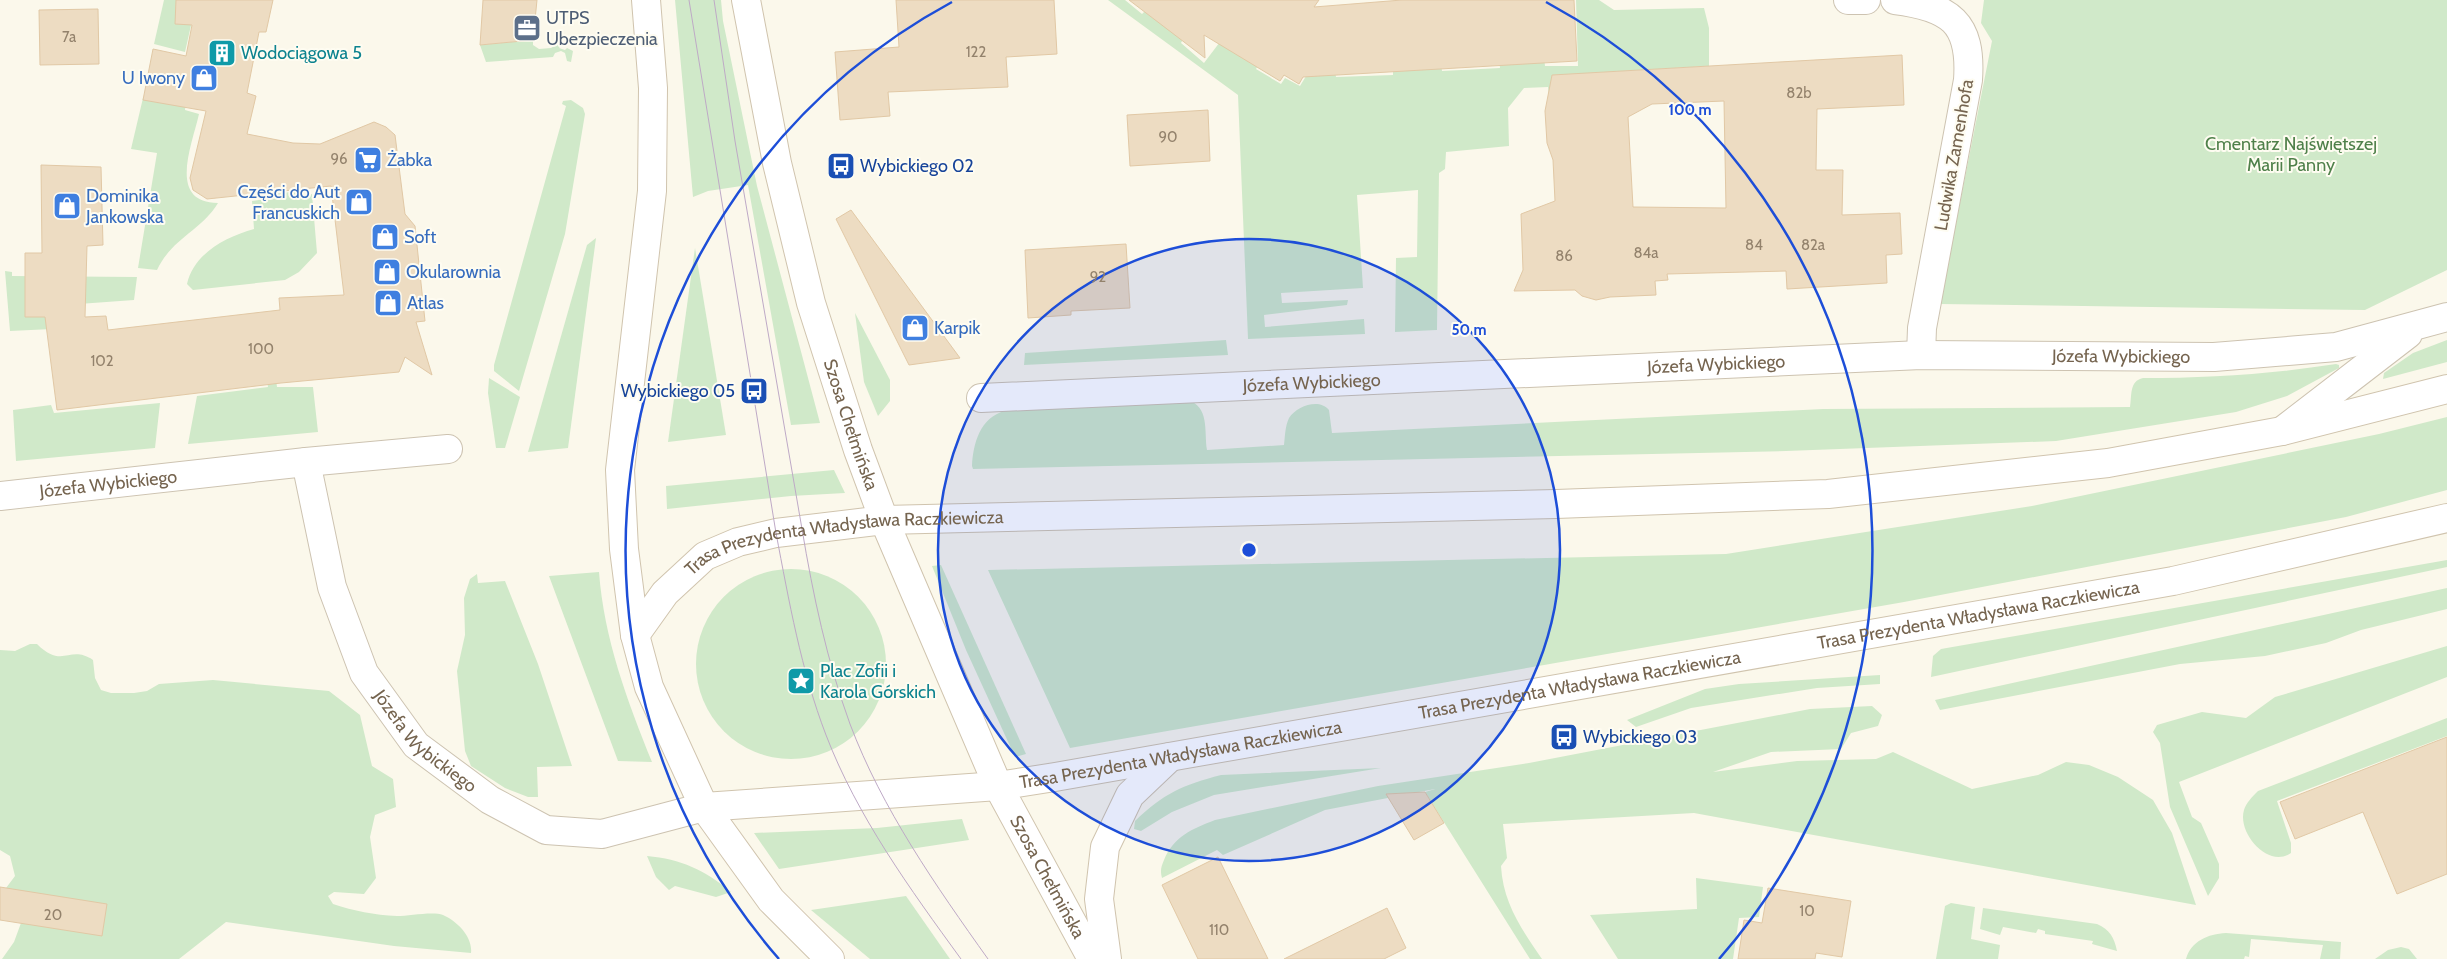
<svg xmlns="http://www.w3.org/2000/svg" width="2447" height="959" font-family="Cabin,sans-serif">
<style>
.green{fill:#d0e9c9}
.building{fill:#eddcc2;stroke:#e1c8a5;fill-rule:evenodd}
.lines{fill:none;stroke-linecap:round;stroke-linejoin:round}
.minor-casing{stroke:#cdc3b1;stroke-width:30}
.secondary-casing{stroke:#d0c4ae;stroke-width:30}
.minor{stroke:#fff;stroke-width:28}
.secondary{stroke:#fff;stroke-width:28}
.tram{stroke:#bea9c6;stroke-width:1}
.ring{fill:none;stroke:#1d4ed8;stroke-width:2.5}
.labels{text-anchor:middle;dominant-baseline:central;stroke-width:4;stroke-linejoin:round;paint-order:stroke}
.number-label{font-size:15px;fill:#93826c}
.service-label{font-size:18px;fill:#4e5e75;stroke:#fefcf1;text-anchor:start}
.culture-label{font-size:18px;fill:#0d838f;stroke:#fefcf1;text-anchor:start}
.shop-label{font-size:18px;fill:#366cbe;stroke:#fefcf1;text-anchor:start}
.park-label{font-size:18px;fill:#4f804a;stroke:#fefcf1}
.street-label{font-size:18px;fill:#75644f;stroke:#fefcf1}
.transit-label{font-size:18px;fill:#164399;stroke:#fefcf1;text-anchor:start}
.centre{fill:#1d4ed8;stroke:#fefcf1;stroke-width:2.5}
.ring-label{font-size:15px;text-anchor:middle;font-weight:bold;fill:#1d4ed8;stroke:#fefcf1;stroke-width:4;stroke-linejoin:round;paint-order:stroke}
</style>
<rect width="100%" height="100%" fill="#fbf8eb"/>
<g class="green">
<polygon points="164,0 192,0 192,21 185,52 154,44"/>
<polygon points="675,0 721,0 723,21 757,186 820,423 791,425 748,185 708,191 693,197"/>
<polygon points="1108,0 1125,0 1142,14 1148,8 1185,35 1181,43 1204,63 1226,34 1269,46 1256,69 1281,84 1285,78 1300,86 1314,63 1335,69 1336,77 1393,75 1393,65 1441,62 1442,71 1500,68 1499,59 1544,57 1545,66 1578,66 1576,0 1599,0 1614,10 1704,8 1709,28 1709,66 1592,73 1550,104 1548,87 1524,88 1508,108 1509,146 1446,152 1445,169 1439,173 1437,330 1395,332 1396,258 1417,257 1418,190 1357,195 1363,288 1281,293 1282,303 1348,300 1347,305 1264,315 1265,327 1364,319 1365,334 1248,339 1238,95"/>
<polygon points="1984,0 2447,0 2447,270 2365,310 1940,304 1992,41 1981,23"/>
<polygon points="533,40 533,45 539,49 551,48 558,44 561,45 559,48 565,50 567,48 573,51 571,62 567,61 565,53 561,51 555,53 553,57 486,62 480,45"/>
<path d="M143,98L177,104L186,101L185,110L199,114C192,145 167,203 218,203C201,231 172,238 157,270L138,268L157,153L131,149Z"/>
<polygon points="571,100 583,108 585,114 565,234 519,391 494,371 494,365 566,106 562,104 563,101"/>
<path d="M299,191L301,197L312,194L317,253L299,272L285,280L193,290L187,284C194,253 226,237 254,229L252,201L272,198L274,194Z"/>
<polygon points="596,238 568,448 528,452 587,245"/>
<polygon points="695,248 726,435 668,442"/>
<polygon points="5,271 12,272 12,276 137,277 134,300 65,305 52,329 10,331"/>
<polygon points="855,313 890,380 890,401 878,416 864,382"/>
<polygon points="1226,340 1228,355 1024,365 1025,353"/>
<polygon points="2447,340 2447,362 2383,379 2384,373 2413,353"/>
<path d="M2336,364L2339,365V368L2287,396L2236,412L2056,441L1786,451L973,469L972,466C973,444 980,417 1005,411L1187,400C1210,406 1204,431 1207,450L1284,445C1285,437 1285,426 1289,418C1297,406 1319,398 1329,410L1332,433L1823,409L2130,407C2132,396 2129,381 2143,378C2208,378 2272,374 2336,364Z"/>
<polygon points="489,378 520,397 505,448 496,448 488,393"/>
<polygon points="276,379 277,387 313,387 318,432 188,444 197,396 268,387 267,381"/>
<polygon points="160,403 155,448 16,461 13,410 51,405 54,413"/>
<polygon points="2447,417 2447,490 2346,517 1904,602 1070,748 988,570 1726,554 2032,506 2379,434"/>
<polygon points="834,470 845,493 791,496 667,509 666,486"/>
<polygon points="2447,560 2447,567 1931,677 1933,656 1941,649"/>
<polygon points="941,565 1026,754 1015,757 966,650 932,566"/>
<circle cx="791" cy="664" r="95"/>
<path d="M599,572C604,639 627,700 652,762L618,761L549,576Z"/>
<polygon points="477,574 478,583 505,581 538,664 572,766 537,767 538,797 528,797 505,788 471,766 465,751 457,671 465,635 464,598 470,579"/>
<polygon points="2447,588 2447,609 2361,630 2326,643 2265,656 2180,664 1940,710 1935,700"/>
<path d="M30,644H37C63,670 69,644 93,660L95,678L101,690L111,693H134L147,691L159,684L213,680L329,691L360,715L372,766L393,779L396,807L375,815L370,837L376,878L364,894L334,892L328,896L333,904C354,911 374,915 397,916C409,916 433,911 443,915C457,921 473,937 471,953L394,946L226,922L179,959H2L14,942L21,923L6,888L15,876L10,856L0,850V650L15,651Z"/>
<polygon points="2447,646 2447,677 2179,782 2192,817 2201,823 2219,864 2219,878 2208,896 2170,807 2160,743 2153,732 2157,725 2202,712 2246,718 2275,697"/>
<polygon points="1880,675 1880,684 1817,688 1691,708 1636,727 1627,720 1705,689 1739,684"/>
<path d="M1872,706L1882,715L1878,726L1851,733L1841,749L1771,752L1713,772L1797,761L1876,759L1893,752L1972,789L2038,775L2066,762L2089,765L2118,777L2153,800L2172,833L2196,905L1694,813L1503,824L1507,858L1501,866C1503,903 1522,930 1542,959H1530L1425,792L1435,789L1325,810L1223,855L1217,850L1162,878C1160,871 1161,867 1164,860C1174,836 1192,829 1215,820L1378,786L1529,763L1810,709Z"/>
<path d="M2447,718V736L2277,801L2291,843V853C2268,869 2237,833 2244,810C2246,803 2252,797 2258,791Z"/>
<path d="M1381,768L1214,795L1172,812L1141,831L1134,829L1135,821C1164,793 1183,785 1221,775Z"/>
<polygon points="962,819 969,840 779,869 754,833 877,828"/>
<path d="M647,856C681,859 705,870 731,892L716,897L675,886L669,890L656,877Z"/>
<polygon points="1696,878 1763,887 1759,917 1739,918 1733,959 1618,959 1590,915 1697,909"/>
<polygon points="906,896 950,959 870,959 811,910"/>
<polygon points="1951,903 1975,907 1971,939 2000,945 1998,959 1936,959 1945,906"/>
<path d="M1983,908L2097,924C2110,930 2114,937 2117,951L2092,944L2093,941L2045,934V931L2038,929L2036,933L2003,927L2000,935L1980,929Z"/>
<path d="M2226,933L2341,942L2340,959H2320L2323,945L2251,939L2249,957L2245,956L2244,959H2186C2191,941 2208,934 2226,933Z"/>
<polygon points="2401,947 2409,949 2417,959 2375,959 2388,950"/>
</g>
<g class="building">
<polygon points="176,0 273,0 266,32 259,32 247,93 256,96 247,134 293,143 320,144 374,122 386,127 395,135 405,214 415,226 425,321 416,322 432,375 405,357 399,372 281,383 57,410 45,317 25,317 25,253 42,253 41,165 101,167 103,245 87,246 85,317 106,316 108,330 280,310 279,298 344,295 331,186 207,199 193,190 190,178 206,111 143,100 153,49 186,56 192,25 175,24"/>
<polygon points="483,0 537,0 533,40 480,45"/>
<polygon points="896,0 1054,0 1057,54 1006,57 1008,87 888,92 890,116 840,120 835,52 899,47"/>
<polygon points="1129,0 1319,0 1314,7 1402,0 1574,0 1577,61 1303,77 1299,84 1284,75 1280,81 1204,35 1205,58"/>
<polygon points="98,9 99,64 40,65 39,10"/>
<path d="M1902,55L1904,105L1817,109L1816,170H1843L1842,215L1900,213L1902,254L1886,255L1887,283L1787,289L1786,271L1667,274L1668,280L1655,281L1656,295L1610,297L1596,300L1582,296L1575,290L1514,291L1523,270L1521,214L1555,201L1553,160L1547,143L1545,111L1552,75ZM1724,101L1726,208L1633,207L1628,117L1652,104Z"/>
<polygon points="1208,110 1210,161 1130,166 1127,115"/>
<polygon points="851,210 960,358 909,365 836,219"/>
<polygon points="1126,244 1130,308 1071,311 1071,315 1028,318 1025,250"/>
<polygon points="2447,737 2447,874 2397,894 2363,812 2295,839 2280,802"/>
<polygon points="1425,792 1444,823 1414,840 1386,794"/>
<polygon points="1218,857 1242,906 1268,959 1198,959 1162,885"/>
<polygon points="0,887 107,904 102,936 0,920"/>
<polygon points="1768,888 1851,901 1842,957 1816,953 1815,959 1738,959 1744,920 1762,923"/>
<polygon points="1387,908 1406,948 1384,959 1284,959"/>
</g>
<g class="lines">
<defs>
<g id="minor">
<polyline points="1848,0 1866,0"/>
<path d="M1895,0C1950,7 1972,22 1968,80L1922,328L1921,355"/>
<path id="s1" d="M981,398L1921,355L2214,357L2336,347L2447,317"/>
<polyline points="2282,431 2408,334"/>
<path id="s2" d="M306,462L332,587L364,673L416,745L490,800L546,830L602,834L704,807"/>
<path id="s3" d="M0,496L306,462L448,449"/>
</g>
<g id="secondary">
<polyline points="646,0 653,88 652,191 620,470 624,549 635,635 649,687 704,807 771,900 830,959"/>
<path id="s4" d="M746,0L777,163L811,303L858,450L884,520L998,786L1092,959"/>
<path id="s5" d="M635,635L665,593L705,556L738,542L776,533L884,520L1556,504L1828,494L2108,463L2282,431L2447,389"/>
<path id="s6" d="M704,807L998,786L1055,777L2173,581L2447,518"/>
<polyline points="1107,959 1099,899 1105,847 1130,795 1170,757"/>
</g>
</defs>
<use href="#minor" class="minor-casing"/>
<use href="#secondary" class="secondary-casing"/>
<use href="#minor" class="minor"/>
<use href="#secondary" class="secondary"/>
<g class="tram">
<path d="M689,0L776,533C789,601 801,670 826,735C857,816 910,889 961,959"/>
<path d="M714,0L735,141L802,529C813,595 827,661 850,724C882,809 936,886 988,959"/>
</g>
</g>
<circle cx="1249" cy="550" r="311" fill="#1d4ed8" fill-opacity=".12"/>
<g class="ring">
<circle cx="1249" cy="550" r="311"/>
<path d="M779 959A623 623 0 0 1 952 2M1546 2A623 623 0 0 1 1719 959"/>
</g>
<defs>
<symbol id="office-square" viewBox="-11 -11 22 22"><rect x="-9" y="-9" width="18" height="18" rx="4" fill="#5c6f8a" stroke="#fefcf1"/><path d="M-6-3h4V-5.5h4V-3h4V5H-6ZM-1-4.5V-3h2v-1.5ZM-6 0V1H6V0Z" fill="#fff"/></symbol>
<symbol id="building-square" viewBox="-11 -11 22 22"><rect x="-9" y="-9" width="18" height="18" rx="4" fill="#0f9aa8" stroke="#fefcf1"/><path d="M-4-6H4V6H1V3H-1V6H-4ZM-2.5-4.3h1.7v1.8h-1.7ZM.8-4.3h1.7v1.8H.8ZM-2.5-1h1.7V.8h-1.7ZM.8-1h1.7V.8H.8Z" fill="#fff"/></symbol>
<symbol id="shop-square" viewBox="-11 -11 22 22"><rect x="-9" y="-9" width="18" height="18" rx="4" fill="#3f7fe0" stroke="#fefcf1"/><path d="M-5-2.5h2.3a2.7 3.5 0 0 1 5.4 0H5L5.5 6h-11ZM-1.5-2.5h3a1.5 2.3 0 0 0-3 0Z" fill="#fff"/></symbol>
<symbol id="supermarket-square" viewBox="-11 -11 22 22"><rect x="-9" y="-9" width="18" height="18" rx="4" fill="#3f7fe0" stroke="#fefcf1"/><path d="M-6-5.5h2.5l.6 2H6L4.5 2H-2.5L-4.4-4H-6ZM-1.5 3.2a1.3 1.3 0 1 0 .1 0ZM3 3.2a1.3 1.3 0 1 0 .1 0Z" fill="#fff"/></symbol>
<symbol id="bus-square" viewBox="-11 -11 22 22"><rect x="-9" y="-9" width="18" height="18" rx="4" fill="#1a4fb4" stroke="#fefcf1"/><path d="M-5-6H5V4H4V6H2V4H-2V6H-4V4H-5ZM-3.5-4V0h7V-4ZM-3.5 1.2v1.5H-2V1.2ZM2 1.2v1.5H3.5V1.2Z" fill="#fff"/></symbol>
<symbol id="sight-square" viewBox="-11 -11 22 22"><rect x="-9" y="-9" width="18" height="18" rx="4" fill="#0f9aa8" stroke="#fefcf1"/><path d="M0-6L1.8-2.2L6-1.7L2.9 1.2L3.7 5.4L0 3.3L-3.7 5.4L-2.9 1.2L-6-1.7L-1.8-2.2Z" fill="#fff"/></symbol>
</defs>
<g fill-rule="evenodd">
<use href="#office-square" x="511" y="12" width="32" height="32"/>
<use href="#building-square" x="206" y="37" width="32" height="32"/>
<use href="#shop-square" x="188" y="62" width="32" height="32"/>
<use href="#supermarket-square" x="352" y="144" width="32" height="32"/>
<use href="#bus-square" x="825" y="150" width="32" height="32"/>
<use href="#shop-square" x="343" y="186" width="32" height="32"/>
<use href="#shop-square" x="51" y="190" width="32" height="32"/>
<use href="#shop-square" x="369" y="221" width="32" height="32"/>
<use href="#shop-square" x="371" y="256" width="32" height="32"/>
<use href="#shop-square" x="372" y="287" width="32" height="32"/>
<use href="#shop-square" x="899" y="312" width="32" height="32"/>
<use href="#bus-square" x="738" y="375" width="32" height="32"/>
<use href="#sight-square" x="785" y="665" width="32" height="32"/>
<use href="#bus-square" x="1548" y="721" width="32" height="32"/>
</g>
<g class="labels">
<g class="number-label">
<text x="69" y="37">7a</text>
<text x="976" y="52">122</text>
<text x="1799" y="93">82b</text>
<text x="1168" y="137">90</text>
<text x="339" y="159">96</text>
<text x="1754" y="245">84</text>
<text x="1813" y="245">82a</text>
<text x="1646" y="253">84a</text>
<text x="1564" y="256">86</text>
<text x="1098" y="277">92</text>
<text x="261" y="349">100</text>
<text x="102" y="361">102</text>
<text x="1807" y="911">10</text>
<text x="53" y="915">20</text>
<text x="1219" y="930">110</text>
</g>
<g class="service-label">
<text x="546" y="18">UTPS<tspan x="546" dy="21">Ubezpieczenia</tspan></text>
</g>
<g class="culture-label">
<text x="241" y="53">Wodociągowa 5</text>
<text x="820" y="671">Plac Zofii i<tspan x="820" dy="21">Karola Górskich</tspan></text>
</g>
<g class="shop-label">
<text x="185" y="78" text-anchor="end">U Iwony</text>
<text x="387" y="160">Żabka</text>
<text x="340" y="192" text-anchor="end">Części do Aut<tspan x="340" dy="21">Francuskich</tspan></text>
<text x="86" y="196">Dominika<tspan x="86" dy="21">Jankowska</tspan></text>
<text x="404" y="237">Soft</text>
<text x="406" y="272">Okularownia</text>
<text x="407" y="303">Atlas</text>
<text x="934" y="328">Karpik</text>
</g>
<g class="park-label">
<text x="2291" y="144">Cmentarz Najświętszej<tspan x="2291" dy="21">Marii Panny</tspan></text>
</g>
<g class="street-label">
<text transform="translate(1954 155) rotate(-80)">Ludwika Zamenhofa</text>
<text stroke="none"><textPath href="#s1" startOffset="1141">Józefa Wybickiego</textPath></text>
<text stroke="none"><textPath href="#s1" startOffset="736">Józefa Wybickiego</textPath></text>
<text stroke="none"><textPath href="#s1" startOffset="331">Józefa Wybickiego</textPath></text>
<text stroke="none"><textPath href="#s4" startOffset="438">Szosa Chełmińska</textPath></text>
<text stroke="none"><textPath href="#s3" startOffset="109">Józefa Wybickiego</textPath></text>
<text stroke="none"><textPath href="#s5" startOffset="246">Trasa Prezydenta Władysława Raczkiewicza</textPath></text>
<text stroke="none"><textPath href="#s6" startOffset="1290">Trasa Prezydenta Władysława Raczkiewicza</textPath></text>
<text stroke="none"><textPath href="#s6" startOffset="885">Trasa Prezydenta Władysława Raczkiewicza</textPath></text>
<text stroke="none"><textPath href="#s2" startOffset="312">Józefa Wybickiego</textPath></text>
<text stroke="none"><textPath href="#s6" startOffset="480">Trasa Prezydenta Władysława Raczkiewicza</textPath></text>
<text stroke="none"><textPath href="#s4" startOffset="932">Szosa Chełmińska</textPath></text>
</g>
<g class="transit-label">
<text x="860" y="166">Wybickiego 02</text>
<text x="735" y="391" text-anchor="end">Wybickiego 05</text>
<text x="1583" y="737">Wybickiego 03</text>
</g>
</g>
<circle cx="1249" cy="550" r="8" class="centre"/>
<g class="ring-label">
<text x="1690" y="115">100 m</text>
<text x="1469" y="335">50 m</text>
</g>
</svg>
